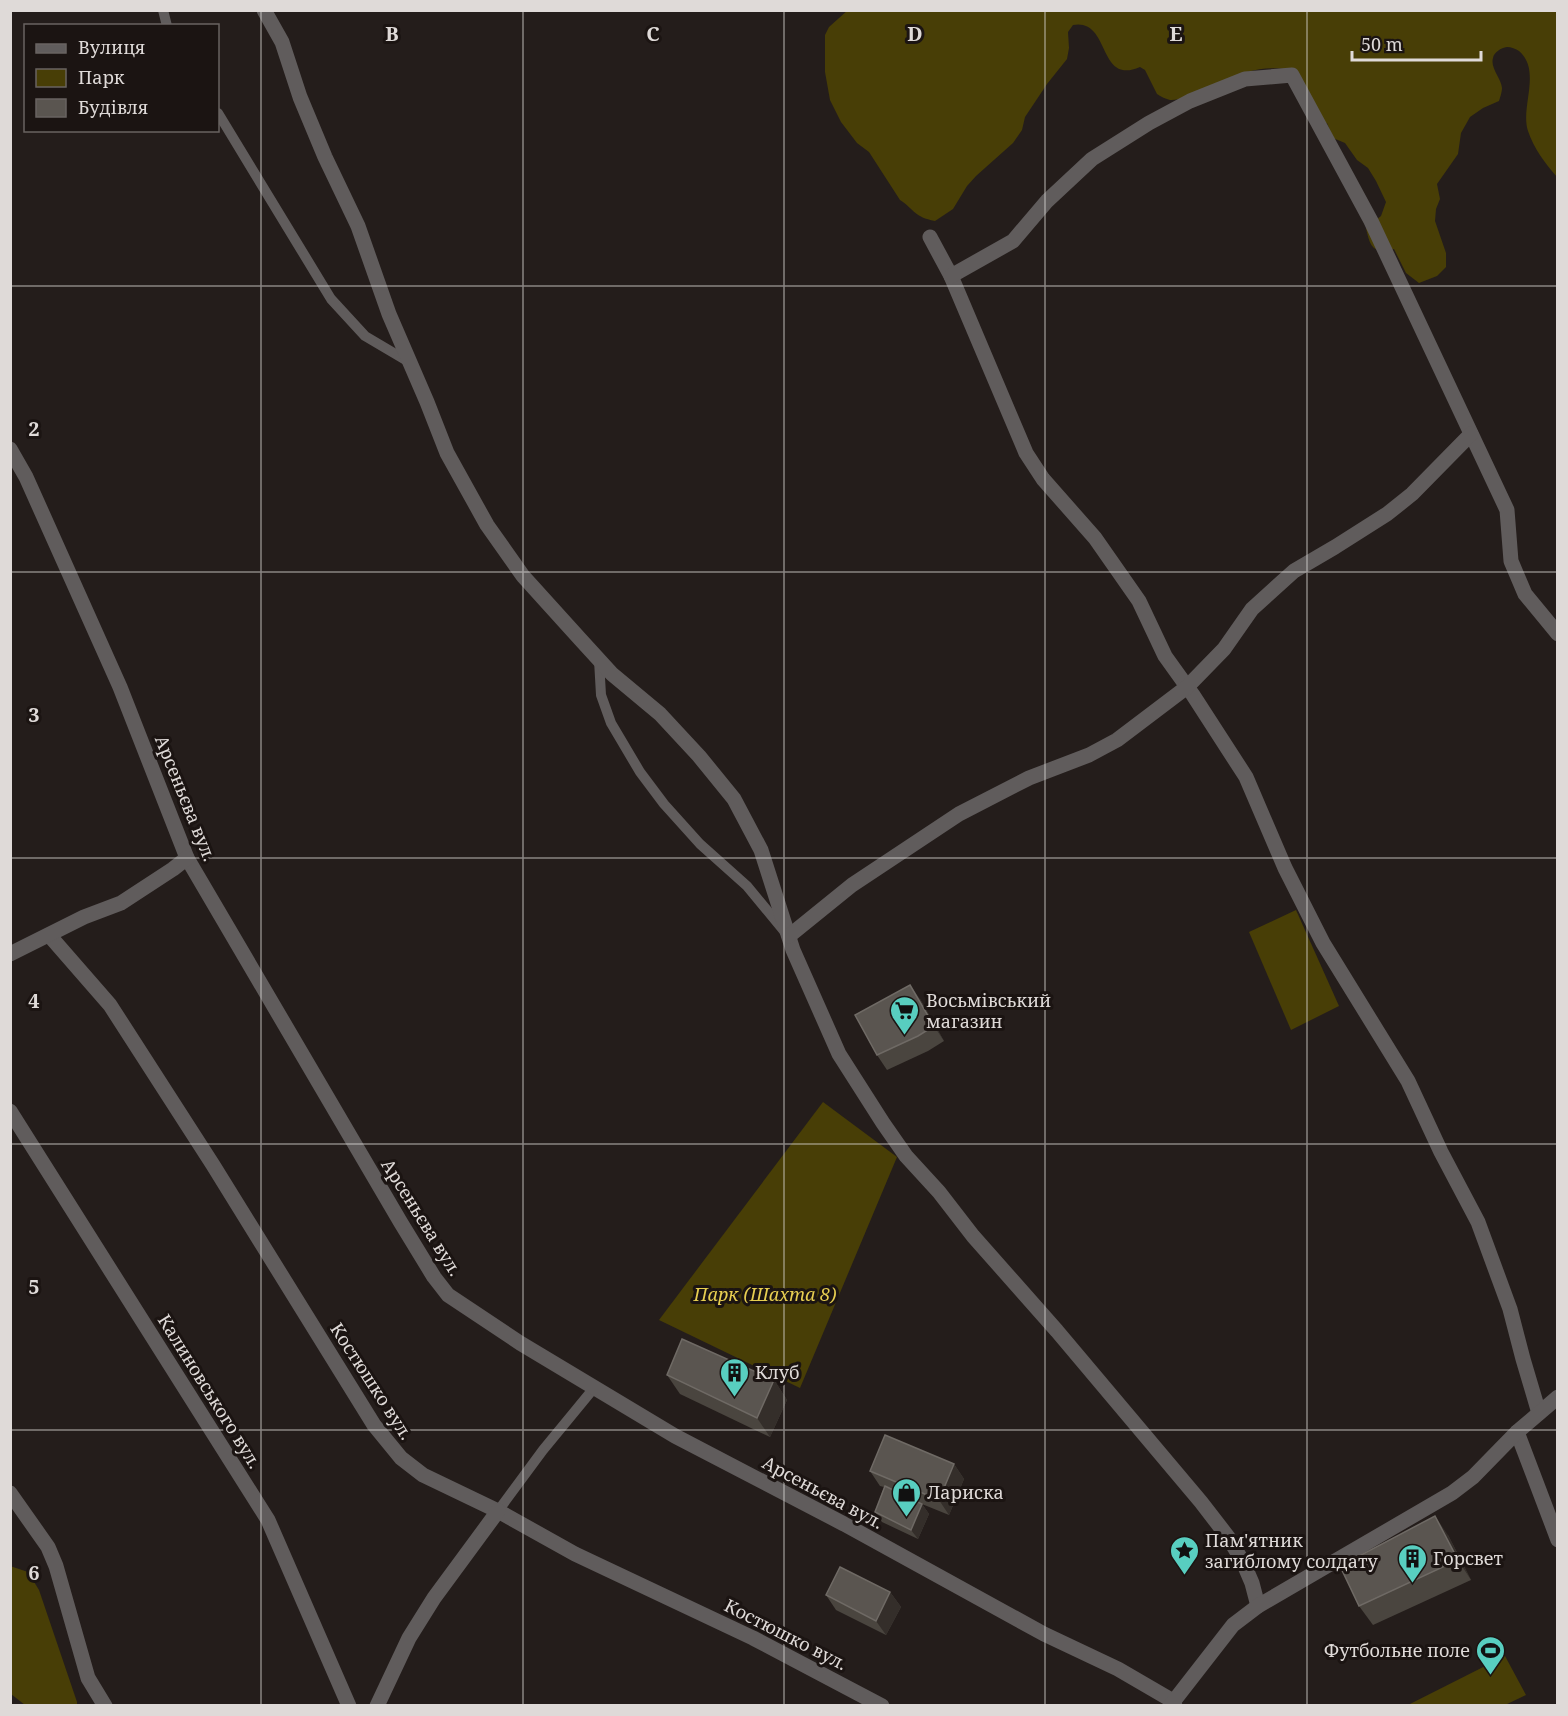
<svg xmlns="http://www.w3.org/2000/svg" width="1568" height="1716" font-family="'Noto Serif',serif">
<style>
.green{fill:#483e06}
.lines{fill:none;stroke-linecap:round;stroke-linejoin:round}
.lane{stroke:#605c5c;stroke-width:10}
.street{stroke:#605c5c;stroke-width:15}
.wall{fill:#4a453f}
.shaded-wall{fill:#342e2a}
.building{fill:#5a5550;stroke:#6f6a65;stroke-width:1.5}
.grid{fill:none;stroke:#dfdad8;stroke-width:1.5;stroke-opacity:0.55}
.labels{text-anchor:middle;dominant-baseline:central;stroke-width:6;stroke-linejoin:round;paint-order:stroke}
.street-label{font-size:18px;fill:#dfdad8;stroke:#1b1412}
.poi-label{font-size:18px;fill:#dfdad8;stroke:#1b1412;text-anchor:start}
.park-label{font-size:18px;font-style:italic;fill:#e7ce51;stroke:#1b1412}
.grid-label{font-size:20px;text-anchor:middle;font-weight:bold;fill:#dfdad8;stroke:#1b1412;stroke-width:6;stroke-linejoin:round;paint-order:stroke}
</style>
<rect width="100%" height="100%" fill="#241d1b"/>
<g class="green">
<path d="M848,10H1509V12L1557,11V177C1545,163 1534,149 1528,131C1520,107 1542,71 1519,51C1516,49 1511,47 1507,47C1501,48 1494,52 1493,58C1490,68 1501,78 1502,88C1502,92 1500,98 1499,101L1483,108L1470,117L1461,133L1458,154L1437,184L1440,199L1436,209L1435,221L1446,253V267L1437,276L1419,283L1406,273L1394,249C1373,254 1370,247 1366,228L1381,216L1386,202L1376,181L1368,168L1357,160L1345,143L1333,138L1327,123L1315,124L1290,70C1276,67 1261,68 1247,72C1229,78 1187,101 1170,100C1166,99 1161,97 1157,94L1145,70L1140,67C1097,86 1111,18 1073,25L1068,32L1069,48L1067,59L1047,84L1025,117L1022,130L1013,143L976,176L967,186L953,209L935,221C914,217 915,210 900,200L869,152L857,143L841,122L830,100L825,72V35L829,27Z"/>
<polygon points="1296,910 1339,1006 1291,1030 1249,932"/>
<polygon points="823,1102 897,1157 800,1388 659,1320"/>
<polygon points="10,1566 28,1572 39,1590 77,1702 77,1705 25,1705 11,1694"/>
<polygon points="1505,1656 1526,1695 1505,1705 1408,1705"/>
</g>
<g class="lines">
<g class="lane">
<polyline points="163,10 167,26"/>
<polyline points="218,113 331,299 365,336 409,362"/>
<polyline points="599,660 601,695 611,723 640,772 664,804 700,844 747,886 785,932"/>
<polyline points="498,1511 543,1450 594,1388"/>
</g>
<g class="street">
<polyline points="264,10 282,42 300,97 325,157 358,226 389,314 427,402 447,453 487,525 523,576 580,639 612,674 660,714 699,756 734,799 761,850 793,950 839,1054 883,1123 906,1156 939,1192 973,1236 1057,1331 1201,1502 1228,1537 1243,1562 1252,1583 1258,1606"/>
<polyline points="930,237 951,276 1026,453 1043,479 1095,538 1139,601 1165,656 1193,695 1246,777 1285,868 1323,943 1408,1081 1441,1152 1478,1222 1510,1309 1523,1359 1539,1413"/>
<polyline points="951,276 1013,241 1047,201 1092,159 1149,123 1190,101 1245,79 1292,75 1371,221 1507,510 1511,561 1525,594 1558,634"/>
<polyline points="10,449 26,477 120,687 187,858 401,1223 434,1277 448,1295 520,1343 675,1436 844,1524 1044,1634 1118,1669 1173,1701 1175,1706"/>
<polyline points="49,935 110,1005 213,1165 374,1425 401,1458 423,1475 498,1511 575,1554 753,1638 882,1706"/>
<polyline points="789,936 852,885 959,814 1029,778 1089,755 1117,740 1187,687 1224,649 1252,609 1294,571 1335,547 1387,514 1412,494 1471,434"/>
<polyline points="10,954 84,917 121,903 173,869 187,858"/>
<polyline points="10,1111 268,1520 349,1706"/>
<polyline points="1517,1432 1558,1540"/>
<polyline points="10,1493 48,1547 56,1566 88,1678 105,1706"/>
<polyline points="377,1706 409,1638 434,1598 498,1511"/>
<polyline points="1170,1706 1233,1625 1258,1606 1452,1493 1473,1477 1517,1432 1558,1397"/>
</g>
</g>
<g class="wall">
<polygon points="920,999 944,1041 928,1051 887,1070 877,1055"/>
<polygon points="667,1375 774,1380 787,1400 770,1437 680,1394"/>
<polygon points="954,1464 964,1479 949,1515 917,1502 922,1504 929,1514 918,1539 882,1522 875,1512 884,1487 880,1486 870,1471"/>
<polygon points="1448,1535 1471,1580 1373,1625 1359,1606"/>
<polygon points="890,1592 901,1607 886,1635 836,1610 826,1595"/>
</g>
<g class="shaded-wall">
<polygon points="910,985 920,999 944,1041 934,1026"/>
<polygon points="774,1380 787,1400 770,1437 757,1418"/>
<polygon points="954,1464 964,1479 949,1515 939,1500"/>
<polygon points="922,1504 929,1514 918,1539 911,1530"/>
<polygon points="1435,1516 1448,1535 1471,1580 1458,1560"/>
<polygon points="890,1592 901,1607 886,1635 876,1621"/>
</g>
<g class="building">
<polygon points="910,985 934,1026 918,1036 877,1055 855,1015"/>
<polygon points="682,1339 774,1380 757,1418 667,1375"/>
<polygon points="885,1435 954,1464 939,1500 870,1471"/>
<polygon points="885,1486 922,1504 911,1530 875,1512"/>
<polygon points="1435,1516 1458,1560 1359,1606 1340,1566"/>
<polygon points="840,1567 890,1592 876,1621 826,1595"/>
</g>
<path class="grid" d="M261,10V1706M523,10V1706M784,10V1706M1045,10V1706M1307,10V1706M10,286H1558M10,572H1558M10,858H1558M10,1144H1558M10,1430H1558"/>
<defs>
<symbol id="supermarket-pin" viewBox="-11 -11 22 30"><path d="M0 17L-7.5 6A9.5 9.5 0 1 1 7.5 6Z" fill="#58cec0" stroke="#1b1412"/><path d="M-6-5.5h2.5l.6 2H6L4.5 2H-2.5L-4.4-4H-6ZM-1.5 3.2a1.3 1.3 0 1 0 .1 0ZM3 3.2a1.3 1.3 0 1 0 .1 0Z" fill="#111"/></symbol>
<symbol id="building-pin" viewBox="-11 -11 22 30"><path d="M0 17L-7.5 6A9.5 9.5 0 1 1 7.5 6Z" fill="#58cec0" stroke="#1b1412"/><path d="M-4-6H4V6H1V3H-1V6H-4ZM-2.5-4.3h1.7v1.8h-1.7ZM.8-4.3h1.7v1.8H.8ZM-2.5-1h1.7V.8h-1.7ZM.8-1h1.7V.8H.8Z" fill="#111"/></symbol>
<symbol id="shop-pin" viewBox="-11 -11 22 30"><path d="M0 17L-7.5 6A9.5 9.5 0 1 1 7.5 6Z" fill="#58cec0" stroke="#1b1412"/><path d="M-5-2.5h2.3a2.7 3.5 0 0 1 5.4 0H5L5.5 6h-11ZM-1.5-2.5h3a1.5 2.3 0 0 0-3 0Z" fill="#111"/></symbol>
<symbol id="sight-pin" viewBox="-11 -11 22 30"><path d="M0 17L-7.5 6A9.5 9.5 0 1 1 7.5 6Z" fill="#58cec0" stroke="#1b1412"/><path d="M0-6L1.8-2.2L6-1.7L2.9 1.2L3.7 5.4L0 3.3L-3.7 5.4L-2.9 1.2L-6-1.7L-1.8-2.2Z" fill="#111"/></symbol>
<symbol id="stadium-pin" viewBox="-11 -11 22 30"><path d="M0 17L-7.5 6A9.5 9.5 0 1 1 7.5 6Z" fill="#58cec0" stroke="#1b1412"/><path d="M0-5a6.5 5 0 1 0 0 10a6.5 5 0 1 0 0-10ZM-3.5-1.8h7v3.6h-7Z" fill="#111"/></symbol>
</defs>
<g fill-rule="evenodd">
<use href="#supermarket-pin" x="888" y="994" width="33" height="45"/>
<use href="#building-pin" x="718" y="1356" width="33" height="45"/>
<use href="#shop-pin" x="890" y="1476" width="33" height="45"/>
<use href="#sight-pin" x="1168" y="1534" width="33" height="45"/>
<use href="#building-pin" x="1396" y="1542" width="33" height="45"/>
<use href="#stadium-pin" x="1474" y="1634" width="33" height="45"/>
</g>
<g class="labels">
<g class="street-label">
<text transform="translate(186 798) rotate(68)">Арсеньєва вул.</text>
<text transform="translate(422 1217) rotate(58)">Арсеньєва вул.</text>
<text transform="translate(372 1381) rotate(57)">Костюшко вул.</text>
<text transform="translate(210 1391) rotate(58)">Калиновського вул.</text>
<text transform="translate(823 1492) rotate(28)">Арсеньєва вул.</text>
<text transform="translate(786 1634) rotate(27)">Костюшко вул.</text>
</g>
<g class="poi-label">
<text x="926" y="1000">Восьмівський<tspan x="926" dy="21">магазин</tspan></text>
<text x="755" y="1372">Клуб</text>
<text x="927" y="1492">Лариска</text>
<text x="1205" y="1540">Пам'ятник<tspan x="1205" dy="21">загиблому солдату</tspan></text>
<text x="1433" y="1558">Горсвет</text>
<text x="1470" y="1650" text-anchor="end">Футбольне поле</text>
</g>
<g class="park-label">
<text x="765" y="1294">Парк (Шахта 8)</text>
</g>
</g>
<g class="grid-label">
<text x="392" y="41">B</text>
<text x="653" y="41">C</text>
<text x="915" y="41">D</text>
<text x="1176" y="41">E</text>
<text x="34" y="436">2</text>
<text x="34" y="722">3</text>
<text x="34" y="1008">4</text>
<text x="34" y="1294">5</text>
<text x="34" y="1580">6</text>
</g>
<rect width="1568" height="1716" fill="none" stroke="#dfdad8" stroke-width="24"/>
<rect x="24" y="24" width="195" height="108" fill="#1b1412" stroke="#696361" stroke-width="1.5"/>
<rect x="36" y="44" width="30" height="9" fill="#605c5c" stroke="#696361" stroke-width="1.5"/>
<text x="78" y="54" font-size="18" fill="#dfdad8">Вулиця</text>
<rect x="36" y="69" width="30" height="18" fill="#483e06" stroke="#696361" stroke-width="1.5"/>
<text x="78" y="84" font-size="18" fill="#dfdad8">Парк</text>
<rect x="36" y="99" width="30" height="18" fill="#5a5550" stroke="#696361" stroke-width="1.5"/>
<text x="78" y="114" font-size="18" fill="#dfdad8">Будівля</text>
<path d="M1352 51v9h129v-9" fill="none" stroke="#dfdad8" stroke-width="3"/>
<text x="1361" y="51" font-size="18" fill="#dfdad8" stroke="#1b1412" stroke-width="4.5" paint-order="stroke">50 m</text>
</svg>
